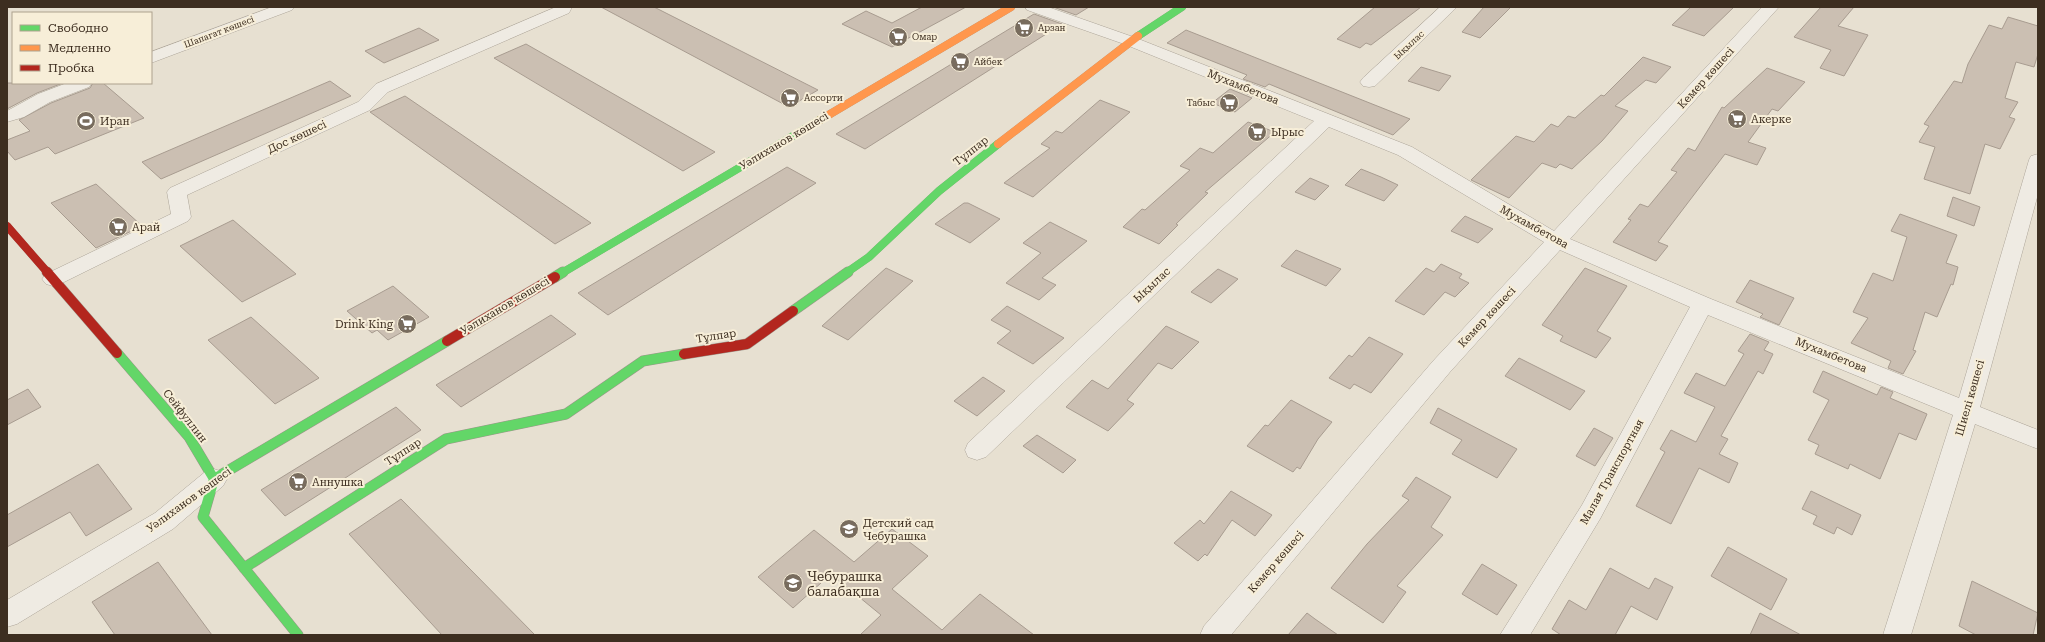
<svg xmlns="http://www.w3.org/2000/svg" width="2045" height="642" font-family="'Roboto Serif',serif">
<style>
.building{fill:#cbbfb2;stroke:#a89c90}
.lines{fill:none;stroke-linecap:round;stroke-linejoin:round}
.street-casing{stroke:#ada599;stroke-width:1}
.fast-far1-casing{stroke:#9c958a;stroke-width:8}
.fast-casing{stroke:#9c958a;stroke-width:11}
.slow-casing{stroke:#9c958a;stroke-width:8}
.jam-far1-casing{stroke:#9c958a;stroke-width:8}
.jam-casing{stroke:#9c958a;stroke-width:11}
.street{fill:#efebe3;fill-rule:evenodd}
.fast-far1{stroke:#63d668;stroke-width:8}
.fast{stroke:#63d668;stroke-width:10}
.slow{stroke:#ff974d;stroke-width:8}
.jam-far1{stroke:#b3261e;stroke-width:8}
.jam{stroke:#b3261e;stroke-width:10}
.labels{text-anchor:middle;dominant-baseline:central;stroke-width:4;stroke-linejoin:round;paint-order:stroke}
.far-poi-label{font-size:9px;fill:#3d2e20;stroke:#f7eed8;text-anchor:start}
.far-street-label{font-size:9px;fill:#3d2e20;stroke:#f7eed8}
.street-label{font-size:11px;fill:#3d2e20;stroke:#f7eed8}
.poi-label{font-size:11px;fill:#3d2e20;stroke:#f7eed8;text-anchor:start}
.near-poi-label{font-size:13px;fill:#3d2e20;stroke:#f7eed8;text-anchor:start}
</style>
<rect width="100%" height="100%" fill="#e7e0d1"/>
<g class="building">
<polygon points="601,7 654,7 818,90 789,107"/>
<polygon points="922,7 966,7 892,47 842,24 866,11 892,23"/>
<polygon points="1053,7 1089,7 1076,15"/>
<polygon points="1375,7 1421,7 1371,45 1366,43 1360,48 1337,39"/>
<polygon points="1484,7 1511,7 1480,38 1462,32"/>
<polygon points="1691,7 1734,7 1704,36 1672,25"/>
<polygon points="1821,7 1854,7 1838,26 1868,35 1844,76 1820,68 1831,50 1794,37"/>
<polygon points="1034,14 1062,24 865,149 836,134"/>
<polygon points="2008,17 2038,26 2038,54 2034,67 2016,62 2005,98 2018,102 2009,117 2015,119 2000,149 1985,144 1970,194 1924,179 1935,147 1919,142 1929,126 1924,124 1954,81 1962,83 1968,64 1989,25 2002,29"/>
<polygon points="419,28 439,40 384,63 365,51"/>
<polygon points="1186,30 1279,67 1410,119 1393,135 1269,84 1265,87 1243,79 1247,75 1167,43"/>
<polygon points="526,44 715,152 683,171 494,58"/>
<polygon points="1643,57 1671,67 1656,83 1646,80 1615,106 1628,111 1602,141 1572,169 1560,164 1556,168 1542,163 1509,198 1471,180 1516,136 1534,142 1551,124 1558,127 1568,116 1575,118 1601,95 1604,96"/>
<polygon points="1421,67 1451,76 1439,91 1408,81"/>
<polygon points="1767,68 1805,82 1778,111 1772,109 1748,142 1766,148 1757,165 1725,154 1658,242 1668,246 1656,261 1613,242 1631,220 1628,219 1640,204 1648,207 1677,172 1671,170 1688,148 1695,151 1722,107 1724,108"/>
<polygon points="330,81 351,96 161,179 142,162"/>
<polygon points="7,83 63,83 37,93 7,109"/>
<polygon points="93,83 103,83 144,118 55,154 48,147 15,160 7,151 7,140 30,131 19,120 51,103 90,88"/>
<polygon points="1230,89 1252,98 1235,112 1212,103"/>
<polygon points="405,96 591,223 555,244 370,112"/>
<polygon points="1100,100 1130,112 1033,197 1004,183 1050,148 1041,144 1056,131 1062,133"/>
<polygon points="1248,122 1275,132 1205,192 1208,193 1176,224 1178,225 1159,244 1123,227 1142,209 1145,210 1190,170 1180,166 1200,148 1213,153"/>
<polygon points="787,167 816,183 608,315 578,293"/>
<polygon points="1361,169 1381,177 1398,185 1384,201 1345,185"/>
<polygon points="1310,178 1329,186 1315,200 1295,192"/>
<polygon points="96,184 142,226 96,248 51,203"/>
<polygon points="1953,197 1980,207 1974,226 1947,216"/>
<polygon points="964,203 968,203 1000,219 970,243 935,224"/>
<polygon points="1900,214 1957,235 1946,263 1958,267 1953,285 1951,284 1937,317 1925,312 1913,350 1916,351 1903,374 1888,368 1891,361 1851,343 1868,318 1853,312 1873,273 1893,281 1907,237 1891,231"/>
<polygon points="1465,216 1493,229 1478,243 1451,231"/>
<polygon points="233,220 296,274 242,302 180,246"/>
<polygon points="1050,222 1087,241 1042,278 1056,285 1039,300 1006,283 1041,253 1023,243"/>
<polygon points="1296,250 1341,269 1326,286 1281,266"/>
<polygon points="1441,264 1462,274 1459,278 1469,283 1455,297 1445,292 1424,315 1395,301 1426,268 1434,272"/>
<polygon points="886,268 913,281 848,340 822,326"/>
<polygon points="1585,268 1627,286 1597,331 1611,338 1596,358 1560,341 1563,336 1542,325"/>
<polygon points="1218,269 1238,279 1211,303 1191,292"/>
<polygon points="1750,280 1794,298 1779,325 1760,317 1763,314 1736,302"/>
<polygon points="393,286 429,317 388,340 377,330 372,333 347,311"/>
<polygon points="1007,306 1064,338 1033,364 997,343 1011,331 991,320"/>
<polygon points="551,315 576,334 461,407 436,385"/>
<polygon points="251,317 319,378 275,404 208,340"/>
<polygon points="1166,326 1199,342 1172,369 1158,363 1127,400 1134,404 1108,431 1066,407 1092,380 1108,389"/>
<polygon points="1750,334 1769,342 1764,350 1773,354 1763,374 1758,371 1721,436 1728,439 1719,454 1738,463 1729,483 1699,468 1671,524 1636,506 1665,452 1660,449 1671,430 1696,442 1715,407 1684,393 1696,373 1725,386 1744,354 1738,351"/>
<polygon points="1369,337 1403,354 1371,393 1354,384 1350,389 1329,378 1349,355 1352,357"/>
<polygon points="1519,358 1585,391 1570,410 1505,376"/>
<polygon points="1823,371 1877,395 1881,387 1893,392 1890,398 1927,414 1916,440 1899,433 1880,479 1850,464 1848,469 1815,454 1819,445 1808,440 1829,400 1813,392"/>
<polygon points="983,377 1005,391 977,416 954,401"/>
<polygon points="28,389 41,407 7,425 7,400"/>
<polygon points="1291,400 1332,422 1318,439 1300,469 1297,467 1293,472 1247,446 1265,425 1268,426"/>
<polygon points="396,407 421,430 285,516 261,490"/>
<polygon points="1438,408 1517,449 1497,478 1452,454 1462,440 1430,423"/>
<polygon points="1594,428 1613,438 1595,466 1576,456"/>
<polygon points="1037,435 1076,460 1063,473 1023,446"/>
<polygon points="98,464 132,509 86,536 70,512 7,547 7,515"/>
<polygon points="1416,477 1451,497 1431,527 1443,535 1397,586 1406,592 1383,623 1331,588 1367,544 1409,500 1402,496"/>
<polygon points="1231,491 1272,515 1255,536 1232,520 1207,556 1205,554 1198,561 1174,543 1200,520 1204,524"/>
<polygon points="1811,491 1861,515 1852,535 1837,527 1834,534 1813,524 1817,516 1802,509"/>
<polygon points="401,499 535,635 442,635 349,534"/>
<polygon points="892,529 928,556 892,589 942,630 980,594 1034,635 860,635 881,615 831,574 793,608 758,577 814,530 854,562"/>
<polygon points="1728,547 1787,579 1771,610 1711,576"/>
<polygon points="158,562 212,635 115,635 92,602"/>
<polygon points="1482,564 1517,585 1497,615 1462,594"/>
<polygon points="1610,568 1649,589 1655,578 1673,587 1657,620 1631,606 1615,635 1561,635 1552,629 1569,600 1586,610"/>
<polygon points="1972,581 2038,613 2033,635 1976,635 1959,626"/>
<polygon points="1307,613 1315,619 1338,635 1288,635"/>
<polygon points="1760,613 1801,635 1750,635"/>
</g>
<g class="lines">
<defs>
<g id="street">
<polygon points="272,7 294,7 292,10 151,63 151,52"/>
<polygon points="556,7 572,7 569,13 388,92 370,110 187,195 191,217 188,221 60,284 53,286 46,284 42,279 46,274 171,214 167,192 170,188 358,102 376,84"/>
<polygon points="1025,7 1048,7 1136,38 1412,147 1554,231 1762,7 1779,7 1570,239 1711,299 1959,398 2029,160 2031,156 2038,154 2038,194 1980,407 2038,430 2038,449 1975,424 1911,635 1883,635 1953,415 1708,315 1600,519 1530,635 1500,635 1582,505 1690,307 1560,250 1450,372 1231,635 1200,635 1204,626 1434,360 1544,242 1398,155 1329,127 986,457 977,460 968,457 965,450 968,443 1314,121 1124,44 1027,10"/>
<polygon points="1440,7 1457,7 1375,86 1369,87 1363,86 1360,82 1363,78"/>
<polygon points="67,83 92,83 89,87 50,102 24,117 7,122 7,111 38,94"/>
<polygon points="214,469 223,472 227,479 223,486 173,529 17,624 7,627 7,600 155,513 205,472"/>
</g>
<g id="fast-far1">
<polyline points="1138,36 1182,7"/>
<polyline points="562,273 820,120"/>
<polyline points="846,273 869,257 939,191 998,144"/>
</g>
<g id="fast">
<polyline points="555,277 563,272"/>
<polyline points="793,311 848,272"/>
<polyline points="117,353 189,437 214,479 203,517 298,635"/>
<polyline points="214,479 447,341"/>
<polyline points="244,568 446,439 566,414 643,361 684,354"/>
</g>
<g id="slow">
<polyline points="820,120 1011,7"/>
<polyline points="998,144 1138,36"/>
</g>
<polyline id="jam-far1" points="7,226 48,273"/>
<g id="jam">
<polyline points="47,272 117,353"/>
<polyline points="447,341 555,277"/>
<polyline points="684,354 747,344 793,311"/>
</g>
</defs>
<use href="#street" class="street-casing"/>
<use href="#fast-far1" class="fast-far1-casing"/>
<use href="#fast" class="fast-casing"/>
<use href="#slow" class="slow-casing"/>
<use href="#jam-far1" class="jam-far1-casing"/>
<use href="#jam" class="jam-casing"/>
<use href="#street" class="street"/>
<use href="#fast-far1" class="fast-far1"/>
<use href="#fast" class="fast"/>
<use href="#slow" class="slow"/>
<use href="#jam-far1" class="jam-far1"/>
<use href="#jam" class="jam"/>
</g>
<defs>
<symbol id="supermarket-disc" viewBox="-11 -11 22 22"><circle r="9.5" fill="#786c5e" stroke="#f7eed8"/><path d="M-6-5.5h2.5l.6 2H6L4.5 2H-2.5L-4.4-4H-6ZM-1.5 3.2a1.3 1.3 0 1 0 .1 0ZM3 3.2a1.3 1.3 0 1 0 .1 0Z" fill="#fff"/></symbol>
<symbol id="stadium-disc" viewBox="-11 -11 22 22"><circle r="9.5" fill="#786c5e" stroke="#f7eed8"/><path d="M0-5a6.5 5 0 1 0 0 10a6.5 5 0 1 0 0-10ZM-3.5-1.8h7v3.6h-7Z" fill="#fff"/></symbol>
<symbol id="school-disc" viewBox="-11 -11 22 22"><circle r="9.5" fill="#786c5e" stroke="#f7eed8"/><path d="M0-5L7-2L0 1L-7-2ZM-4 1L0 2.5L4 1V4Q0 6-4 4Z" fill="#fff"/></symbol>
</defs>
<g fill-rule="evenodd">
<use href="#supermarket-disc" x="1013" y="17" width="22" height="22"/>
<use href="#supermarket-disc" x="887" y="26" width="22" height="22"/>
<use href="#supermarket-disc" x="949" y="51" width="22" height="22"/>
<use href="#supermarket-disc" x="779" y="87" width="22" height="22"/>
<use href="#supermarket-disc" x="1218" y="92" width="22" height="22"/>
<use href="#supermarket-disc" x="1726" y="108" width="22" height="22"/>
<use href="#stadium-disc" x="75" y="110" width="22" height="22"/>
<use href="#supermarket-disc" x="1246" y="121" width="22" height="22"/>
<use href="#supermarket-disc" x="107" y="216" width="22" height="22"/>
<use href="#supermarket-disc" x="396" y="313" width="22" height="22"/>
<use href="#supermarket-disc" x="287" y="471" width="22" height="22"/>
<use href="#school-disc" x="838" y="518" width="22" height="22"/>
<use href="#school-disc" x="782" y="572" width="22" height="22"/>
</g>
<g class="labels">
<g class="far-poi-label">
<text x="1038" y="28">Арзан</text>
<text x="912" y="37">Омар</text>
<text x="974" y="62">Айбек</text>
<text x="804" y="98">Ассорти</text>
<text x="1215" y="103" text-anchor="end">Табыс</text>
</g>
<g class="far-street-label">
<text transform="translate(219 32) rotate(-21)">Шапагат көшесі</text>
<text transform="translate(1409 45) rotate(-43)">Ықылас</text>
</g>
<g class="street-label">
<text transform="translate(1706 78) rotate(-48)">Кемер көшесі</text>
<text transform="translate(1243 87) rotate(22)">Мухамбетова</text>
<text transform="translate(297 137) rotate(-25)">Дос көшесі</text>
<text transform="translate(784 141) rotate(-31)">Уәлиханов көшесі</text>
<text transform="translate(971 151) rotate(-38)">Тұлпар</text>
<text transform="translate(1534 227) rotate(29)">Мухамбетова</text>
<text transform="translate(1152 285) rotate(-43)">Ықылас</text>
<text transform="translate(505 306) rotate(-31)">Уәлиханов көшесі</text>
<text transform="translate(1487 317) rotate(-47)">Кемер көшесі</text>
<text transform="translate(716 336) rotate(-9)">Тұлпар</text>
<text transform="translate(1831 355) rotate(22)">Мухамбетова</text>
<text transform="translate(1970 398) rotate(-74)">Шиелі көшесі</text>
<text transform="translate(185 416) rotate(52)">Сейфуллин</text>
<text transform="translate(403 452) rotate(-33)">Тұлпар</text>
<text transform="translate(1612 472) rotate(-61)">Малая Транспортная</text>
<text transform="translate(189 500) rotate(-36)">Уәлиханов көшесі</text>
<text transform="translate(1276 562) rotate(-49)">Кемер көшесі</text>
</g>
<g class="poi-label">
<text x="1751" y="119">Акерке</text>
<text x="100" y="121">Иран</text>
<text x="1271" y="132">Ырыс</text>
<text x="132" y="227">Арай</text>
<text x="393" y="324" text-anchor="end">Drink King</text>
<text x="312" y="482">Аннушка</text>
<text x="863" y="523">Детский сад<tspan x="863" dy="13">Чебурашка</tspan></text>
</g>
<g class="near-poi-label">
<text x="807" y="576">Чебурашка<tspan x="807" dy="15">балабақша</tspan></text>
</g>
</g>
<rect width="2045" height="642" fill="none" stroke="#3d2e20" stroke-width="16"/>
<rect x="12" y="12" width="140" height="72" fill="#f7eed8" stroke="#ada18e"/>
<rect x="20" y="25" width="20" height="6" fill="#63d668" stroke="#ada18e"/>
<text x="48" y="32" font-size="12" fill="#3d2e20">Свободно</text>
<rect x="20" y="45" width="20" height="6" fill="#ff974d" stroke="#ada18e"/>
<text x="48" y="52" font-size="12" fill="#3d2e20">Медленно</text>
<rect x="20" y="65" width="20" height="6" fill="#b3261e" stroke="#ada18e"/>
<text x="48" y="72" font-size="12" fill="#3d2e20">Пробка</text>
</svg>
